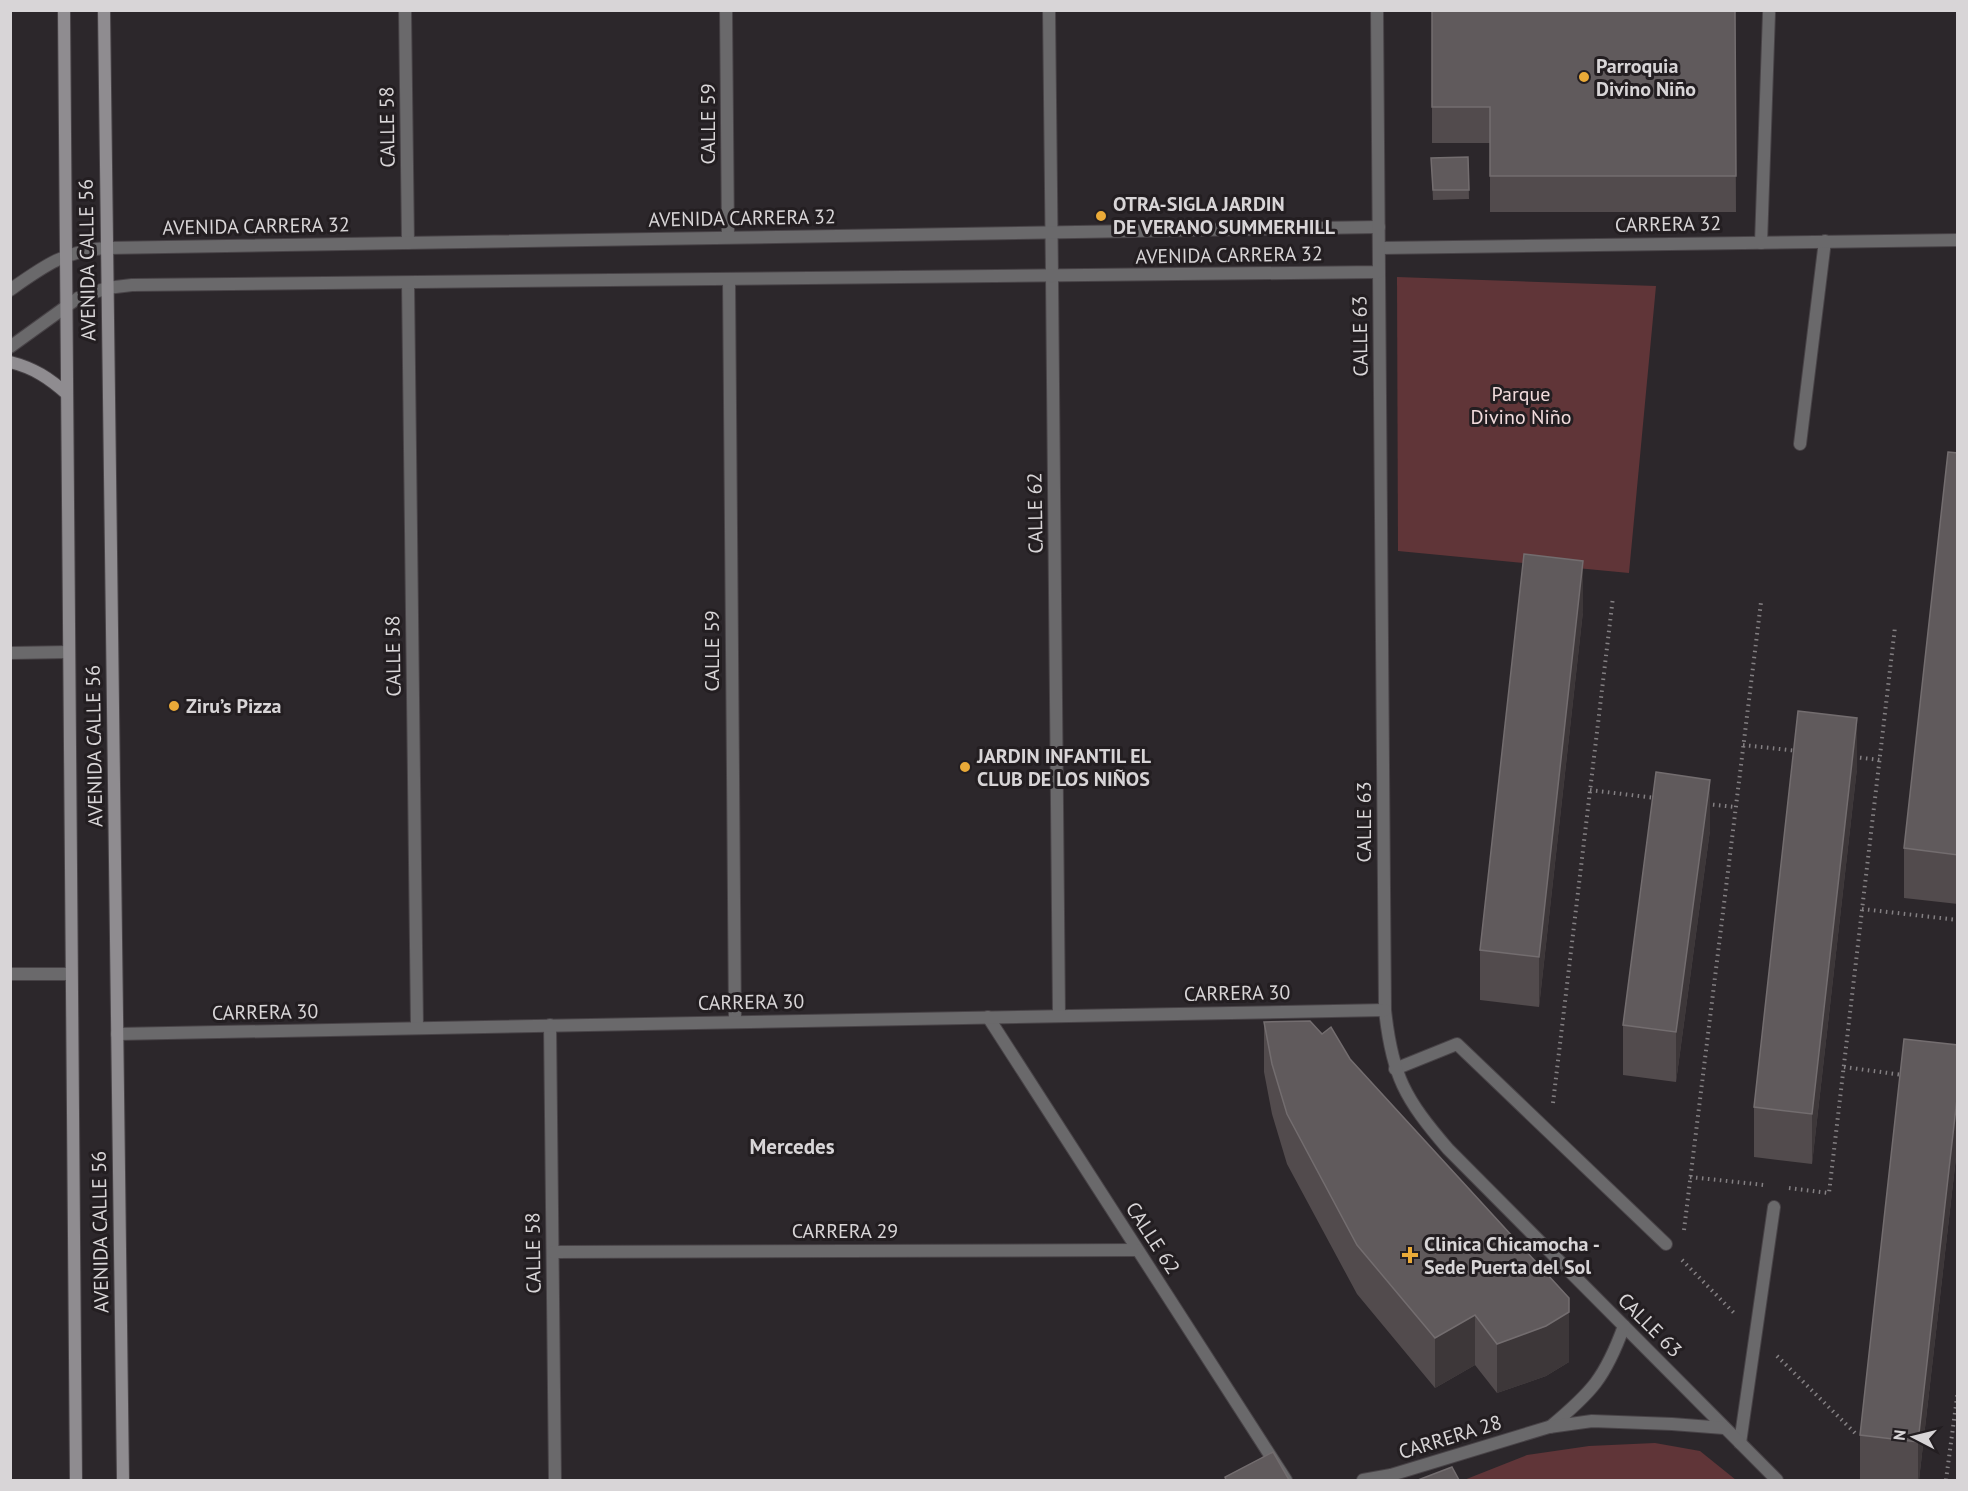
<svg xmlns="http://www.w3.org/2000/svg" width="1968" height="1491" font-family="'PT Sans',sans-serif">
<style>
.green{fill:#603538}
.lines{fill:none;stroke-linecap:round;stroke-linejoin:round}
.service-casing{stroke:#484347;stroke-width:14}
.minor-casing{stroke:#484347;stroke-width:14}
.tertiary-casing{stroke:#484347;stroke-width:14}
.secondary-casing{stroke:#484347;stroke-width:14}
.path{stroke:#848083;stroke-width:4;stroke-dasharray:1.5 4.5;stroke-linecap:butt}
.service{stroke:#6a696b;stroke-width:12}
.minor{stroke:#6a696b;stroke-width:12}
.tertiary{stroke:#6a696b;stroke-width:12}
.secondary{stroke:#8f8c90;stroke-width:12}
.wall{fill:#524b4d}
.shaded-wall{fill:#3d3739}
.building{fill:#605a5c;stroke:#736d6f;stroke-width:1.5}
.poi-dot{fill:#eaaa38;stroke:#231e21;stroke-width:2}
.labels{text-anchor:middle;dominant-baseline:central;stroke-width:6;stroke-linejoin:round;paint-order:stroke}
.poi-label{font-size:20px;font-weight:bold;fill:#d8d5d7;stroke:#231e21;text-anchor:start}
.street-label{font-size:20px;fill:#d8d5d7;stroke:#231e21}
.park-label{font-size:20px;fill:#f2dcdd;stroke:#231e21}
.neighbourhood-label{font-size:21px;font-weight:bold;fill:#d8d5d7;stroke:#231e21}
</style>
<rect width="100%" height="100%" fill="#2c272b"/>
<g class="green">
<polygon points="1397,277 1656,286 1629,573 1398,551"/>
<polygon points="1655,1443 1700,1451 1736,1480 1464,1480 1527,1455 1589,1446"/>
</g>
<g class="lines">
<defs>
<g id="service">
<polyline points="1761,243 1769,13"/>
<polyline points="1800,444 1825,241"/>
<polyline points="10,653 69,652"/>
<polyline points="1395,1069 1457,1044 1666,1244"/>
<polyline points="1740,1443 1774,1207"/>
</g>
<g id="minor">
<polyline points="405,10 408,243"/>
<polyline points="726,10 728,237"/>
<polyline points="1379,248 1958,240"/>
<path d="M1379,272L1385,1010C1392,1076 1405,1099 1448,1149L1777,1480"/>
<polyline points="1052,277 1059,1016"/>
<polyline points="729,280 735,1022"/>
<polyline points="408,283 417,1028"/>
<polyline points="10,974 71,974"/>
<polyline points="988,1017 1286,1480"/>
<polyline points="550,1025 555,1480"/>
<polyline points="117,1034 1385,1010"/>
<polyline points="553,1252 1137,1250"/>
<path d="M1550,1427C1592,1392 1605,1378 1624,1326"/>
<polyline points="1363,1480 1391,1475 1549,1427 1592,1421 1672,1424 1724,1428"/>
</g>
<g id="tertiary">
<polyline points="1049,10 1052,277"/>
<path d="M10,290C44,266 64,251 106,248L1379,227"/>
<polyline points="10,347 78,298 107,288 132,285 1379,272 1377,10"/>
</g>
<g id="secondary">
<polyline points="64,10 76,1480"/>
<polyline points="104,10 123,1480"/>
<path d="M10,362C34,368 49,378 67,394"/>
</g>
</defs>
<use href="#service" class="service-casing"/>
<use href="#minor" class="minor-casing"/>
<use href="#tertiary" class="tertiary-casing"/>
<use href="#secondary" class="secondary-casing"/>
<g class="path">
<polyline points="1743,745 1798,751"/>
<polyline points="1854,757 1880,760"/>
<polyline points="1590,790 1655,798"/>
<polyline points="1707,804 1735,807"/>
<polyline points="1862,909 1958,920"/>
<polyline points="1844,1067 1903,1075"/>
<polyline points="1553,1103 1613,597"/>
<polyline points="1690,1177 1764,1185"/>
<polyline points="1789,1188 1829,1193 1895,627"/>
<polyline points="1684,1230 1761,602"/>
<polyline points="1682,1260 1735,1314"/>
<polyline points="1777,1356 1856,1434"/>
<polyline points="1946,1480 1958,1390"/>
</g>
<use href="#service" class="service"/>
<use href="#minor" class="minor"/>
<use href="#tertiary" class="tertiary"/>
<use href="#secondary" class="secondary"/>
</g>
<g class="wall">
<polygon points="1432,10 1735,10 1736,212 1490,212 1490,143 1432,143"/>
<polygon points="1468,157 1469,199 1433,200 1431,158"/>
<polygon points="1958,453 1958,904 1904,898 1904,848"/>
<polygon points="1583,611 1539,1007 1480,1000 1480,950"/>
<polygon points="1857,768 1812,1164 1754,1157 1754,1107"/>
<polygon points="1710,830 1676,1082 1623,1075 1623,1025"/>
<polygon points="1264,1022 1322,1034 1350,1059 1569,1362 1546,1376 1497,1393 1475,1365 1435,1388 1357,1294 1287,1164 1272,1114 1264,1072"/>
<polygon points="1958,1140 1919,1480 1860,1480 1860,1435"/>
</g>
<g class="shaded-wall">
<polygon points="1583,561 1583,611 1539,1007 1539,957"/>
<polygon points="1857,718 1857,768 1812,1164 1812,1114"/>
<polygon points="1710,780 1710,830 1676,1082 1676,1032"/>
<polygon points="1958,1090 1958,1140 1919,1480 1918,1480 1918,1442"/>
<polygon points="1569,1312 1569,1362 1546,1376 1497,1393 1497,1344"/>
<polygon points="1475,1315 1475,1365 1435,1388 1435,1338"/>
</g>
<g class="building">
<polygon points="1432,10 1735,10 1736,176 1490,176 1490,107 1432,107"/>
<polygon points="1468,157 1469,190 1433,190 1431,158"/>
<polygon points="1948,452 1958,453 1958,855 1904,848"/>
<polygon points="1524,554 1583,561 1539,957 1480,950"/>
<polygon points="1798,711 1857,718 1812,1114 1754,1107"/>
<polygon points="1656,772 1710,780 1676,1032 1623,1025"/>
<polygon points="1310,1021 1322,1034 1331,1027 1350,1059 1569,1298 1569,1312 1546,1326 1497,1344 1475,1315 1435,1338 1357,1245 1287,1114 1272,1064 1264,1022"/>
<polygon points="1904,1039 1958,1045 1958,1090 1918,1442 1860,1435"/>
<polygon points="1273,1452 1289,1480 1226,1480 1225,1477"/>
<polygon points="1452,1467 1459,1480 1418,1480"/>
</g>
<g class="poi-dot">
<circle cx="1584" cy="77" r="6"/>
<circle cx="1101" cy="216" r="6"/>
<circle cx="174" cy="706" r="6"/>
<circle cx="965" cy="767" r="6"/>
<path d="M1407 1246h6v6h6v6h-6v6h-6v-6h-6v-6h6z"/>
</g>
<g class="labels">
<g class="poi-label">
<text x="1596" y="66">Parroquia<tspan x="1596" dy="23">Divino Niño</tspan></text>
<text x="1113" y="204">OTRA-SIGLA JARDIN<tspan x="1113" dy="23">DE VERANO SUMMERHILL</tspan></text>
<text x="186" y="706">Ziru’s Pizza</text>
<text x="977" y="756">JARDIN INFANTIL EL<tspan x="977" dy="23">CLUB DE LOS NIÑOS</tspan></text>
<text x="1424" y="1244">Clinica Chicamocha -<tspan x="1424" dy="23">Sede Puerta del Sol</tspan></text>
</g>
<g class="street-label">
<text transform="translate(708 124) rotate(-90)">CALLE 59</text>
<text transform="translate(387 127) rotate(-91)">CALLE 58</text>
<text transform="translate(742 218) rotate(-1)">AVENIDA CARRERA 32</text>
<text transform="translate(1668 224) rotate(-1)">CARRERA 32</text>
<text transform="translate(256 226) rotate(-1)">AVENIDA CARRERA 32</text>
<text transform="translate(1229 255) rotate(-1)">AVENIDA CARRERA 32</text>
<text transform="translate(87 260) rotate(-91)">AVENIDA CALLE 56</text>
<text transform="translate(1360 336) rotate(-91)">CALLE 63</text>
<text transform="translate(1035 513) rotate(-91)">CALLE 62</text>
<text transform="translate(712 651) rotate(-90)">CALLE 59</text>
<text transform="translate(393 656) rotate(-91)">CALLE 58</text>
<text transform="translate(94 746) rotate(-91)">AVENIDA CALLE 56</text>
<text transform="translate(1364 822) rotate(-90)">CALLE 63</text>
<text transform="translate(1237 993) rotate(-1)">CARRERA 30</text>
<text transform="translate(751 1002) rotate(-1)">CARRERA 30</text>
<text transform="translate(265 1012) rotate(-1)">CARRERA 30</text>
<text x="845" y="1231">CARRERA 29</text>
<text transform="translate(100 1232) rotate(-91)">AVENIDA CALLE 56</text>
<text transform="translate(1153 1238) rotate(57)">CALLE 62</text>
<text transform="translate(533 1253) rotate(-91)">CALLE 58</text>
<text transform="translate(1650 1325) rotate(45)">CALLE 63</text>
<text transform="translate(1450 1437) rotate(-17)">CARRERA 28</text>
</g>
<g class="park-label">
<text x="1521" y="394">Parque<tspan x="1521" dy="23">Divino Niño</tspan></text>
</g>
<g class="neighbourhood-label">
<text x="792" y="1146">Mercedes</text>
</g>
</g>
<rect width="1968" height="1491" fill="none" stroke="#d8d5d7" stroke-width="24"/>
<g transform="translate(1914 1437) rotate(277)" stroke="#231e21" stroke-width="4.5" paint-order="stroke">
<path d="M0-4.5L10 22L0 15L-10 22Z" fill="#d8d5d7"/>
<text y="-9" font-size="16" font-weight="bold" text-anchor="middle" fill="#d8d5d7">N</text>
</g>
</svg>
